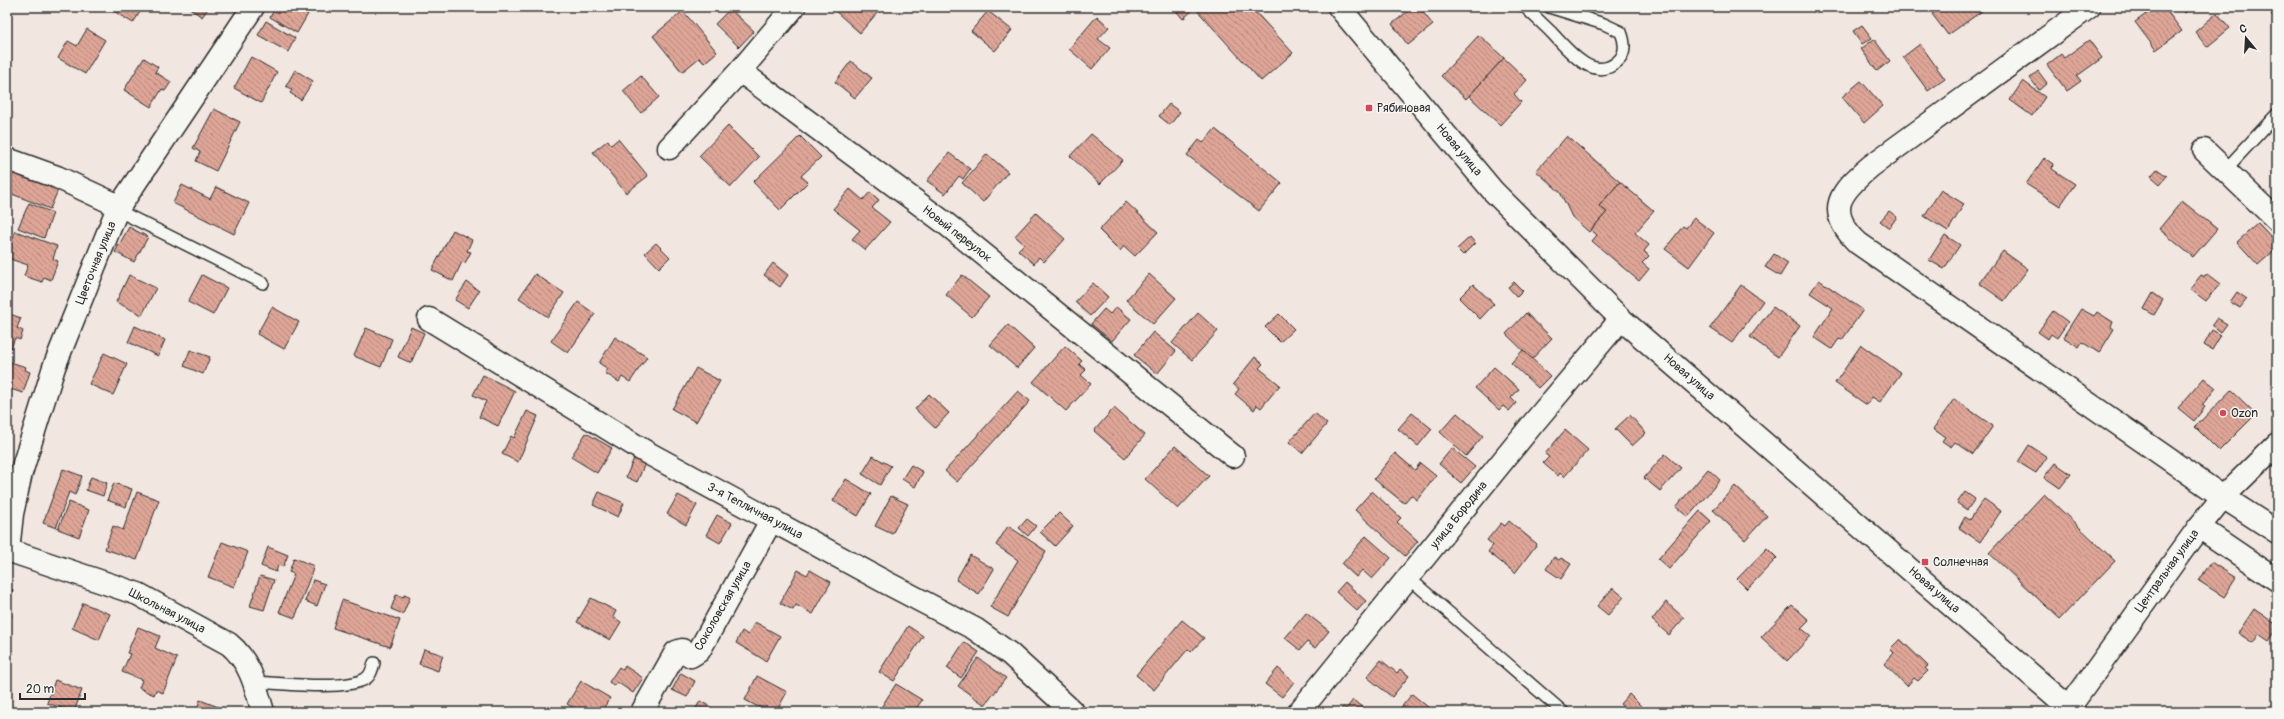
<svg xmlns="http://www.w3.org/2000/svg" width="2284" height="719" font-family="Pangolin,sans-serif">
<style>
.building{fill:url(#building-back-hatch);stroke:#2b2b2b}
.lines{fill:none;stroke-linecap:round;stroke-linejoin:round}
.lane-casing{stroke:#2b2b2b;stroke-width:14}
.street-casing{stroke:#2b2b2b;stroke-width:25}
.secondary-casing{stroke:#2b2b2b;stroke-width:25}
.lane{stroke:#f6f6f2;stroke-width:11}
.street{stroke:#f6f6f2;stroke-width:22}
.secondary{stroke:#f6f6f2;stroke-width:22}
.poi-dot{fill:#d1495b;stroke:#f6f6f2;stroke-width:1.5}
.labels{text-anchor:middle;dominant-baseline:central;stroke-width:3;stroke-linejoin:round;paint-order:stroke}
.poi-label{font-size:12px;fill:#2b2b2b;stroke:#f6f6f2;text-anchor:start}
.street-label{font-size:12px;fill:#2b2b2b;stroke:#f6f6f2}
</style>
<defs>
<pattern id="building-back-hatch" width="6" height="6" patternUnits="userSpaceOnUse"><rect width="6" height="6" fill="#dea597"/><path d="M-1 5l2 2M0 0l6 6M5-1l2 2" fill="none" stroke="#b4877b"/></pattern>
</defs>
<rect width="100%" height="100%" fill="#f1e6e0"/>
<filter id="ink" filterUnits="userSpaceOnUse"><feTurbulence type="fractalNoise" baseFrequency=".025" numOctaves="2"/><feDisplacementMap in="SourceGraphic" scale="8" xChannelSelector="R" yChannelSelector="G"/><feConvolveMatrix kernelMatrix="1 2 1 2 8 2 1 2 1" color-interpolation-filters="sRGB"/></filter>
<g filter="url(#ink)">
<g class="building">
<polygon points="114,7 138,7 136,10 140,12 133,23 112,10"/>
<polygon points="188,7 209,7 202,17"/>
<polygon points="276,7 295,7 308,14 297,33 270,17"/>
<polygon points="837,7 882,7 860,33 834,10"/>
<polygon points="1173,7 1251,7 1293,53 1261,81 1195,8 1183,19"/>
<polygon points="1413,7 1419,7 1433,25 1408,45 1392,24"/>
<polygon points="1941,7 1979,7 1982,11 1948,35 1932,14"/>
<polygon points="2156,7 2164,7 2182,31 2156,50 2135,22"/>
<polygon points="2180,7 2192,7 2185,13"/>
<polygon points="2266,7 2277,7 2277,22"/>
<polygon points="730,9 754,31 739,47 715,24"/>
<polygon points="683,11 717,52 704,63 699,58 682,72 653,36"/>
<polygon points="988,11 1012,30 995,51 971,31"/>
<polygon points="2217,13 2230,28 2207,47 2195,32"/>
<polygon points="1097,16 1109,27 1098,39 1110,48 1092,69 1069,49"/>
<polygon points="266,21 295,38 288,52 258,35"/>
<polygon points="1862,25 1872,38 1862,44 1853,31"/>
<polygon points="87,29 105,40 85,74 58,58 68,41 77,46"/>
<polygon points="1479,35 1504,58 1466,99 1441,76"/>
<polygon points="1874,39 1890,61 1877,71 1861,49"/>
<polygon points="2089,40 2102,58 2077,76 2081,81 2067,91 2047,65 2061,54 2064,58"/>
<polygon points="1920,44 1945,79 1928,91 1903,57"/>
<polygon points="251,57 277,72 261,103 234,88"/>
<polygon points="144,58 158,67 155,72 171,82 165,91 162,89 151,107 124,90"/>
<polygon points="1504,58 1527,80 1514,94 1521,102 1500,125 1469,96"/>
<polygon points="851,61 872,78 855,98 835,82"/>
<polygon points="295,70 313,81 301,100 290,93 292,90 286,86"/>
<polygon points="2038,71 2047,83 2039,90 2030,78"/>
<polygon points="641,76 659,97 641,113 623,91"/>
<polygon points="1861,81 1883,106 1864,123 1842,97"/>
<polygon points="2023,81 2045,97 2032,116 2010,100"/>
<polygon points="1169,104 1180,112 1170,125 1159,116"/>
<polygon points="214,109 240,122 216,171 196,161 200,152 193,148"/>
<polygon points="728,126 759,157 731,187 699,156"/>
<polygon points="1215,129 1282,183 1259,211 1187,155 1199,140 1203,143"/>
<polygon points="1091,134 1123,160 1100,184 1070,156"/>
<polygon points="800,136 821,157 801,176 808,182 780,210 753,182"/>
<polygon points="1567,136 1620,182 1599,206 1607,212 1589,232 1572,217 1560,192 1536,171"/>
<polygon points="618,139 648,176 626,193 593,152 608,140 611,145"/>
<polygon points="949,153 970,169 963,179 959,176 945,194 927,181"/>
<polygon points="987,154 1008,172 983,202 962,183"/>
<polygon points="2044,158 2053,164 2052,169 2075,184 2060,206 2026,184"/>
<polygon points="2157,169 2167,176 2160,184 2151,176"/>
<polygon points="11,171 58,190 50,209 7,192 7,181"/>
<polygon points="1620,182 1654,211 1635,233 1649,245 1644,251 1649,256 1642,263 1649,269 1639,281 1592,241 1597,235 1591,230 1607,212 1599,206"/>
<polygon points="182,185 210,199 216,187 249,203 234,234 173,203"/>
<polygon points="850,189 863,200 870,192 879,200 872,208 890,222 865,250 852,239 860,230 833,209"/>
<polygon points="1941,190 1964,204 1948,231 1924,216"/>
<polygon points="2182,201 2217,229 2193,257 2159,229"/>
<polygon points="1126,202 1158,232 1135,256 1124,246 1120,251 1099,230"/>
<polygon points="29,203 53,213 44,238 18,228"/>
<polygon points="1889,211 1897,217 1889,228 1880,221"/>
<polygon points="1036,213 1065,239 1044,262 1039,257 1034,264 1018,250 1024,244 1015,236"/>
<polygon points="1694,218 1714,233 1689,267 1665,249 1683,226 1686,228"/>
<polygon points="2258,223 2277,243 2277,248 2258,265 2237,242"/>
<polygon points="129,227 148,237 134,262 115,252"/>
<polygon points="453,230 472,240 467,251 471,252 465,263 462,262 453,281 432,270"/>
<polygon points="15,231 57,246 53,259 58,261 51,280 44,277 42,282 24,276 28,265 7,258"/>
<polygon points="1945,235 1960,245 1944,269 1929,260"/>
<polygon points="1470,237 1475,243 1463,255 1457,249"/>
<polygon points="656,243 670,257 659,268 645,253"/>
<polygon points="2003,251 2028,269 2004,301 1979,283"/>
<polygon points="1774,254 1788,263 1780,276 1765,267"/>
<polygon points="773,263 788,275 780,287 764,275"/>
<polygon points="535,274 564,293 548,317 519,298"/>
<polygon points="1149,274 1176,298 1153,324 1126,300"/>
<polygon points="2207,274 2220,284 2206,301 2190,289 2201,275 2205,277"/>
<polygon points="129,275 156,288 142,315 116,302"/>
<polygon points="202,275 227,288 213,315 188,302"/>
<polygon points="962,275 989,297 972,317 946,295"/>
<polygon points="1819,280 1863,310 1842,340 1839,339 1832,349 1814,337 1833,308 1810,293"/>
<polygon points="467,282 479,291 468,308 455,300"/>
<polygon points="1514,282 1523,291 1517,297 1508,287"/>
<polygon points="1093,283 1108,297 1090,316 1075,302"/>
<polygon points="1473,284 1494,304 1480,319 1459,298"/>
<polygon points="1741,285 1763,301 1732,343 1710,328"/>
<polygon points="2237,292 2247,299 2240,308 2230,302"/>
<polygon points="2153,293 2163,300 2154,315 2144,309"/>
<polygon points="578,302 595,314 568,353 551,341"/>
<polygon points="272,307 299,322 284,349 257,334"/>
<polygon points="1116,307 1131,319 1112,341 1091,324 1104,309 1110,314"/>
<polygon points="1773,307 1800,326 1778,357 1750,337"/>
<polygon points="2081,309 2094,316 2097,312 2113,322 2111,327 2114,329 2099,353 2082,342 2079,347 2063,337"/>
<polygon points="2053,311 2068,322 2057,338 2051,334 2048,339 2038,332"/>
<polygon points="7,313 21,318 17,328 23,331 20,340 15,338 11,348 7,347"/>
<polygon points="1198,313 1218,331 1192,360 1172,343"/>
<polygon points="1526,313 1552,338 1532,359 1506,334"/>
<polygon points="1279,314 1294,329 1280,342 1265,327"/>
<polygon points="2217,318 2227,324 2221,332 2212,325"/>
<polygon points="1008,325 1034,348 1017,368 990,345"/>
<polygon points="135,326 165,340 158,356 128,342"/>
<polygon points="411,327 424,333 411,363 398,357"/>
<polygon points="366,328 392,339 381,367 354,356"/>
<polygon points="2212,330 2221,335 2212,350 2204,345"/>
<polygon points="1153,332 1176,351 1157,374 1134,355"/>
<polygon points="615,337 647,357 630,382 622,377 619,382 605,373 608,369 599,363"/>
<polygon points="1861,345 1901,373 1880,402 1872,397 1867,405 1835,383"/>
<polygon points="1065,346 1082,361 1079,364 1086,370 1081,375 1091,384 1066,411 1033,382"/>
<polygon points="190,350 210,357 203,374 184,366"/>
<polygon points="1523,350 1550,376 1538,388 1511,363"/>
<polygon points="104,353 127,364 113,395 89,384"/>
<polygon points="1255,357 1263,364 1259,368 1280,385 1261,408 1257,405 1254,410 1235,394 1239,389 1233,384"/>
<polygon points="7,361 26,367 25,370 30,372 23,393 7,388"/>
<polygon points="1494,367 1519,389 1511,398 1516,403 1509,411 1503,406 1499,410 1475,388"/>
<polygon points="696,368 720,381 696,422 672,409"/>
<polygon points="483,375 515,391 498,426 479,417 486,401 473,395"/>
<polygon points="2204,378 2216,388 2202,405 2205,407 2194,421 2178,408"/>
<polygon points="2231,390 2256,414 2219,451 2195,427"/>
<polygon points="1018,391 1030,401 957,482 945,471"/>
<polygon points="929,394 949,413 935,428 915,409"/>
<polygon points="1954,399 1993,426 1973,454 1955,442 1951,447 1942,441 1945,437 1933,429"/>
<polygon points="1114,408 1145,435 1125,458 1094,431"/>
<polygon points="527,411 538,416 518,462 502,454 511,436 514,438"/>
<polygon points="1315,413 1327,424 1302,453 1289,442"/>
<polygon points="1412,413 1432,429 1418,446 1398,429"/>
<polygon points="1457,413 1483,436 1466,456 1440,432"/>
<polygon points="1630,415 1646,433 1632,446 1615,429"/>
<polygon points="1565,430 1588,450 1564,477 1560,473 1558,476 1543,463 1549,457 1545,454"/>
<polygon points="586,433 612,448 597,473 571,457"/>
<polygon points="2029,445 2047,457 2036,473 2018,462"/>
<polygon points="1175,446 1209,476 1178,509 1145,479"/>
<polygon points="1452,448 1475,467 1461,483 1439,464"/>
<polygon points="1395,453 1415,470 1420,463 1436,476 1417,500 1411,495 1404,503 1374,479"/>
<polygon points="1665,454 1681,468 1660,491 1644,478"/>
<polygon points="635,456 646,461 637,482 626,477"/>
<polygon points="873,456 891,466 880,485 862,474"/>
<polygon points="2055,463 2071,474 2060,488 2044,477"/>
<polygon points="911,465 923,472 915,487 902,479"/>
<polygon points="63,469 82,476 75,495 69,492 56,528 43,523"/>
<polygon points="1708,469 1720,480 1688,517 1676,507"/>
<polygon points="91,477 107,483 103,496 86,490"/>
<polygon points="846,479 871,494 858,516 833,501"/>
<polygon points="114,483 132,489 126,507 107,500"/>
<polygon points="1735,486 1767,516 1745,540 1713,510"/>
<polygon points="1372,491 1401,518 1397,522 1418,541 1405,556 1355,510"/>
<polygon points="137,492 159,500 137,560 105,549 113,526 123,530"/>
<polygon points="599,492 624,503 618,517 593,505"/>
<polygon points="1965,492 1975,499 1967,510 1957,503"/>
<polygon points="2044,494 2115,561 2060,619 1989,553"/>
<polygon points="678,495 697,505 686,525 667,514"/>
<polygon points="891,496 908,504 892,534 875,526"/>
<polygon points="1984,499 2001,511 1980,542 1959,528 1965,517 1970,520"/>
<polygon points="69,502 89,510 79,537 58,529"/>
<polygon points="1700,511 1711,521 1669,569 1658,559"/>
<polygon points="1059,513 1073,526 1055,546 1040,532"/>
<polygon points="717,515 732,523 720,543 706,535"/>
<polygon points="1027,519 1036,526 1028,536 1019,528"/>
<polygon points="1509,521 1537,544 1515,573 1488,552 1493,545 1487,540 1501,523 1505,526"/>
<polygon points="1008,526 1046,551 1008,617 990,607 1018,560 996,545"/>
<polygon points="1366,536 1391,558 1372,579 1362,570 1356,577 1342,564"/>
<polygon points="222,542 248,552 234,587 208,577"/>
<polygon points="268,547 288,555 283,567 278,565 276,572 261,566"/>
<polygon points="1767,548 1777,558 1747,589 1737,579"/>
<polygon points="970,555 994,569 979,594 956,580"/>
<polygon points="1554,557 1559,560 1561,558 1571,564 1561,579 1546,569"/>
<polygon points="294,558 314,566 295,618 279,612 294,574 289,572"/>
<polygon points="2211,562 2236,578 2224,597 2199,581"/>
<polygon points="798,570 807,575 810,570 831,582 813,614 796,605 793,610 780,603"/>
<polygon points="260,576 274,580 264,610 250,606"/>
<polygon points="313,580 325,584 317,606 305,601"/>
<polygon points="1345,582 1366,601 1357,611 1336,592"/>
<polygon points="7,588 13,590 7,607"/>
<polygon points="1613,588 1624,597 1608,615 1597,606"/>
<polygon points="396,595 404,597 404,595 410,597 403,614 391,609"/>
<polygon points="591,598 616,611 613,617 621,622 610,640 577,622"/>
<polygon points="342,600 400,620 390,647 333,628"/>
<polygon points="1666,602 1684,618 1669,635 1652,620"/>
<polygon points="83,603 110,614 99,640 72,628"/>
<polygon points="1792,605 1809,620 1801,628 1811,636 1787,661 1761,637"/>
<polygon points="2254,609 2277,625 2277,629 2269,641 2259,634 2253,643 2238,633"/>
<polygon points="7,613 12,615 7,627"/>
<polygon points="1306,613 1329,631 1315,648 1307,642 1300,650 1285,638"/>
<polygon points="1182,620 1204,638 1191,652 1188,649 1154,690 1136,675"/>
<polygon points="755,622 780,636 766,661 736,643 742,631 748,635"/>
<polygon points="908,626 923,636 894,681 879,672"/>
<polygon points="138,627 160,636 155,648 177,658 163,693 156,690 154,695 139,688 142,680 122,672 130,654 127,653"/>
<polygon points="1900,639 1928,666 1925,668 1928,671 1918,681 1914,678 1907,686 1884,664 1894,653 1890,649"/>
<polygon points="964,642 979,652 961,678 947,668"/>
<polygon points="424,649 443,655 438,671 419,664"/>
<polygon points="978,658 1006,678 985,705 958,686"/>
<polygon points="1381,660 1397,673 1400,669 1409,676 1392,697 1367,677"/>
<polygon points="625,666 643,678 633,693 617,682 614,686 609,682 619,667 623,670"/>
<polygon points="1278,668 1294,682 1282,697 1265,684"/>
<polygon points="681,673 695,681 687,697 672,690"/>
<polygon points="757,676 787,692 776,712 768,712 745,700"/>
<polygon points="55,680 82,690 74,712 47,703"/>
<polygon points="581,681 610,698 601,712 581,712 567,704"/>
<polygon points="896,684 922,700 914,712 885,712 880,709"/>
<polygon points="1412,694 1434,712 1401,712 1399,710"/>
<polygon points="1629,694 1647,712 1628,712 1620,704"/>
<polygon points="200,700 221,708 219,712 196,712"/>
<polygon points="1353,700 1368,712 1339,712 1343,707 1346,709"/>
<polygon points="700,701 716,710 714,712 694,712"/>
</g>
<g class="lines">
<defs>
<g id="lane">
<path d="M1525,7C1534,16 1543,24 1552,33C1567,49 1594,84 1618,61C1626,54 1625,42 1621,32L1604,24L1549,7"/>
<polyline points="2226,169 2277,114"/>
<polyline points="117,210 263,283"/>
<polyline points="1409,578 1563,712"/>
<path d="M254,682C280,683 344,691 365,679C371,676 372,669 374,663"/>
</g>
<g id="street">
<polyline points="794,7 740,71 945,223 1233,456"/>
<path d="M2089,7L1871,166C1840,192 1824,210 1858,243L2223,497L2277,532"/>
<polyline points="669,148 740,71"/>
<polyline points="2204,150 2277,220"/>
<polyline points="7,159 57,177 119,206"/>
<polyline points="429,319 646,452 887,583 975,629 1010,654 1073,712"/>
<polyline points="2199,527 2277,580"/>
<path d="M7,550L138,594L229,644C250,661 256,687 263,712"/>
<polyline points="8,550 12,514 21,473 54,367 117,210 253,7"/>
<polyline points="642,712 676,652 682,650 691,656 699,651 772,519"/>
<polyline points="1299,712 1531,426 1621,319"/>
<polyline points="2066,712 2199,527 2223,497 2277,444"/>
</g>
<polyline id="secondary" points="1339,7 1493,191 1621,319 2074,712"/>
</defs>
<use href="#lane" class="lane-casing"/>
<use href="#street" class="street-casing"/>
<use href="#secondary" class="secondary-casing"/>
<use href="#lane" class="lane"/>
<use href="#street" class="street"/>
<use href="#secondary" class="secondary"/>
</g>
</g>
<g class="poi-dot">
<rect x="1365" y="104" width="8" height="8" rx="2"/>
<circle cx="2223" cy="413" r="4"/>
<rect x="1921" y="558" width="8" height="8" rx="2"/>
</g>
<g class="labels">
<g class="poi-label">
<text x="1377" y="108">Рябиновая</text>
<text x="2231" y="413">Ozon</text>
<text x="1933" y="562">Солнечная</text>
</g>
<g class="street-label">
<text transform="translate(1459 150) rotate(50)">Новая улица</text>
<text transform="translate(957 234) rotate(38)">Новый переулок</text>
<text transform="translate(96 263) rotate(-68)">Цветочная улица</text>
<text transform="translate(1689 377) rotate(41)">Новая улица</text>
<text transform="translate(755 511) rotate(28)">3-я Тепличная улица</text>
<text transform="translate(1459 515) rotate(-51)">улица Бородина</text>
<text transform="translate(2167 571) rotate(-54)">Центральная улица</text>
<text transform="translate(1934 590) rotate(41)">Новая улица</text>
<text transform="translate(723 606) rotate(-60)">Соколовская улица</text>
<text transform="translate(167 611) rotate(27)">Школьная улица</text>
</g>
</g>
<rect width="2284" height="719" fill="none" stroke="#f6f6f2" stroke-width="24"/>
<rect x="12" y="12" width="2260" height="695" fill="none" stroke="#2b2b2b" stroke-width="1.5" filter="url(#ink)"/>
<g transform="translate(2246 38) rotate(342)" stroke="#f6f6f2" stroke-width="3" paint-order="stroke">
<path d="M0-3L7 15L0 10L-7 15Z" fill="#2b2b2b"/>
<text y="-6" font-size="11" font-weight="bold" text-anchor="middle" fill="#2b2b2b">С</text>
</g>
<path d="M20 693v6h65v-6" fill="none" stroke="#2b2b2b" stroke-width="2"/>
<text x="26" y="693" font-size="12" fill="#2b2b2b" stroke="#f6f6f2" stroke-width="3" paint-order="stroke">20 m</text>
</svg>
